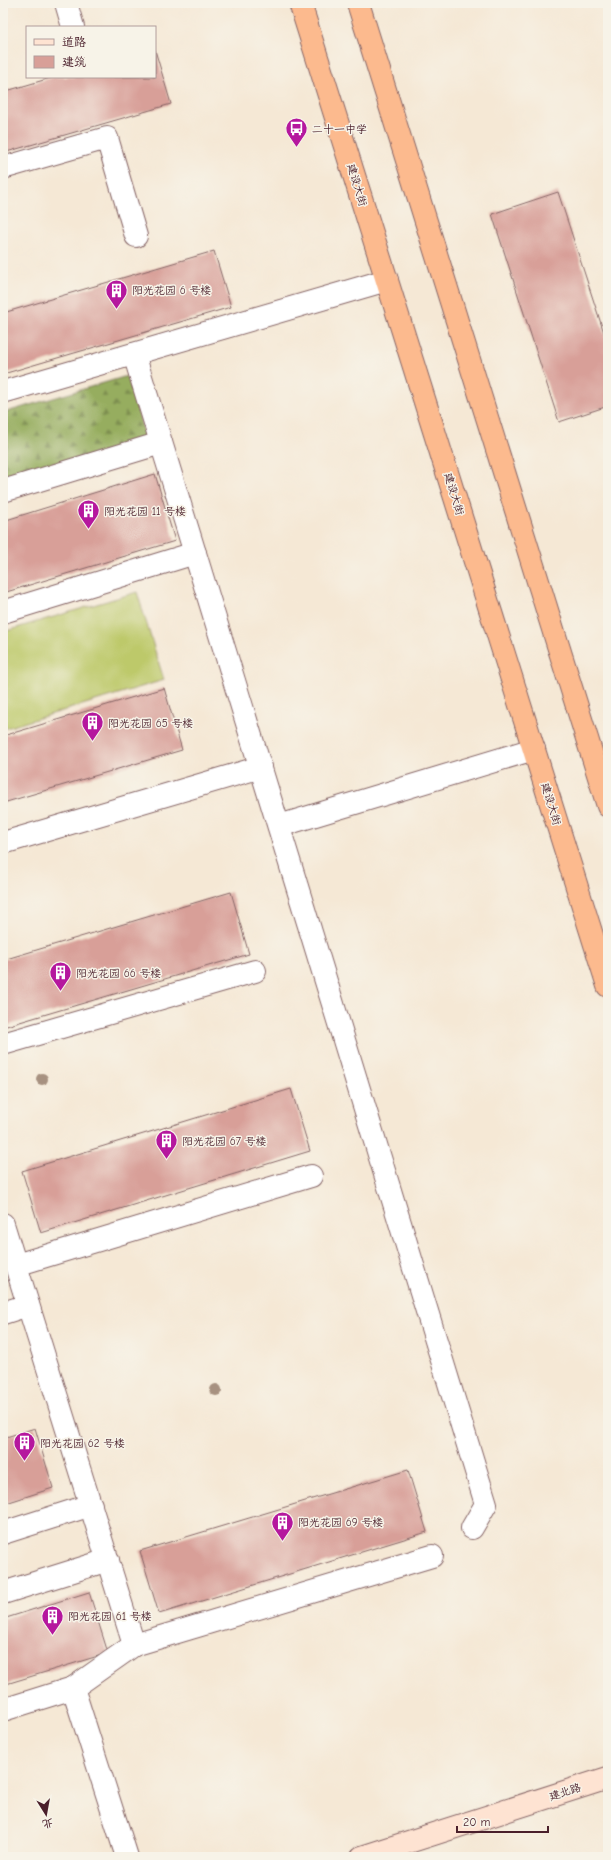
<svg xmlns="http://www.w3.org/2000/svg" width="611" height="1860" font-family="'Comic Neue','LXGW WenKai TC',sans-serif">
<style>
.grass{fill:#bdc96b;stroke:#84744b}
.forest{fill:url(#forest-firs);stroke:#706645}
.building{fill:#d89f98}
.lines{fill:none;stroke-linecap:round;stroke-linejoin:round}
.street-casing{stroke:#866566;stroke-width:24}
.secondary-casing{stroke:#866566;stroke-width:24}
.highway-casing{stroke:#866566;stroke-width:24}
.street{stroke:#fff;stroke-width:22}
.secondary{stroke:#fee3d2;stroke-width:22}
.highway{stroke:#fcba8e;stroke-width:22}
.tree{fill:#a79180}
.labels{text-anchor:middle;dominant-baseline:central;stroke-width:3;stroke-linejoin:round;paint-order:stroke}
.poi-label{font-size:11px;fill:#4a1f2b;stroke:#f7f3e8;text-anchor:start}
.street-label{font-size:11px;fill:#4a1f2b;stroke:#f7f3e8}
</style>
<defs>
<pattern id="forest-firs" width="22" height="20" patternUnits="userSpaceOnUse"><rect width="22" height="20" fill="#96ad5f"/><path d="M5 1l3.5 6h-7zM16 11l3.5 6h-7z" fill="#7c8c4f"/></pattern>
</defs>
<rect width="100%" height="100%" fill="#f7f3e8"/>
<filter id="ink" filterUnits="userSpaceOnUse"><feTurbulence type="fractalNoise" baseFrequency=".025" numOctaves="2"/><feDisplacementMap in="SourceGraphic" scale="8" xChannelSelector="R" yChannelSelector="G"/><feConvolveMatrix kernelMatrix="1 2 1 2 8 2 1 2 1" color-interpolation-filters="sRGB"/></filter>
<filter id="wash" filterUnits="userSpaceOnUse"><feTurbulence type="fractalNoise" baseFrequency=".012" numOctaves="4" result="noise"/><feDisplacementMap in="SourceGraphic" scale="16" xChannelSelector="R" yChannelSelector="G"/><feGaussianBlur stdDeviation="0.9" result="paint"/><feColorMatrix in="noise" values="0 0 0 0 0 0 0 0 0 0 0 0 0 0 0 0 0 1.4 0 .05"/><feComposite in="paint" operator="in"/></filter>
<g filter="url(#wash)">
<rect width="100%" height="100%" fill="#f5e8d5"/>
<polygon class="grass" points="137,592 164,680 3,729 3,632"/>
<polygon class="forest" points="127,376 146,439 5,482 3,477 3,413"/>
<g id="blocks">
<g class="building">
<polygon points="155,50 171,104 3,153 3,92 54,77 155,77"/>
<polygon points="558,192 608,345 608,406 559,422 492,214"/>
<polygon points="214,251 231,307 3,374 3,313"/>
<polygon points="155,474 175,541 3,593 3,521"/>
<polygon points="164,688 182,750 3,803 3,736"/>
<polygon points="231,892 249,954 3,1027 3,960"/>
<polygon points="291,1089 310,1151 41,1233 22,1171"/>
<polygon points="35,1428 53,1488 3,1504 3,1438"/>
<polygon points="408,1470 427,1532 159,1614 140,1551"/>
<polygon points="89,1592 108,1653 3,1685 3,1619"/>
</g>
</g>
</g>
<g filter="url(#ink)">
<use href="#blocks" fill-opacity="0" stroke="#866566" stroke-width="1"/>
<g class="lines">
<defs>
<g id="street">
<polyline points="66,3 73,27"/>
<polyline points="3,168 107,138 136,236"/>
<polyline points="134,354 486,1504 472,1528"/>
<polyline points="3,392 387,280"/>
<polyline points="3,491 161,443"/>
<polyline points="3,612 195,553"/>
<polyline points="279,826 534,749"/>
<polyline points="3,843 261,767"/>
<polyline points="3,1044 255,971"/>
<polyline points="3,1224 134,1645 73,1688 127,1857"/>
<polyline points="16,1265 311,1176"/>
<polyline points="3,1313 28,1305"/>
<polyline points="3,1533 91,1505"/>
<polyline points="3,1593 108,1560"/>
<polyline points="134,1645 432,1556"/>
<polyline points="3,1710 73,1688"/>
</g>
<polyline id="secondary" points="362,1857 608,1778"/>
<g id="highway">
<polyline points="300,3 608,986"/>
<polyline points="358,3 608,806"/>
</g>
</defs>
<use href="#street" class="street-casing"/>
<use href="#secondary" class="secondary-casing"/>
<use href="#highway" class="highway-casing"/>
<use href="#street" class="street"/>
<use href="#secondary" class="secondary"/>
<use href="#highway" class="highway"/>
</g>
<g class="tree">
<circle cx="42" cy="1079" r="6"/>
<circle cx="216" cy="1390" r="6"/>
</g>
</g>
<defs>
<symbol id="bus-pin" viewBox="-11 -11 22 30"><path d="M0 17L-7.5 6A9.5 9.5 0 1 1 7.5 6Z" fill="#b5179e" stroke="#f7f3e8"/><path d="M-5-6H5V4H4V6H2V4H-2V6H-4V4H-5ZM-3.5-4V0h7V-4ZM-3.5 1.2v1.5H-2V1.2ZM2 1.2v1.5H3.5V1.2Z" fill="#fff"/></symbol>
<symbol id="building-pin" viewBox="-11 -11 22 30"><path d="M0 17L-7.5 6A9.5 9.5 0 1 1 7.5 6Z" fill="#b5179e" stroke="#f7f3e8"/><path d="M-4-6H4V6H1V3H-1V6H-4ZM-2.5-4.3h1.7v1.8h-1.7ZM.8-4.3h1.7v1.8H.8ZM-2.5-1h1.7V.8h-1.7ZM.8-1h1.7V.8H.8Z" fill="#fff"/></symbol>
</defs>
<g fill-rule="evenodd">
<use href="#bus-pin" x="284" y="116" width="25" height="34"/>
<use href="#building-pin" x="104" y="278" width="25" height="34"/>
<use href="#building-pin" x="76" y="498" width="25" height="34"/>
<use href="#building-pin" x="80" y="710" width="25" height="34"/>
<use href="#building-pin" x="48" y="960" width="25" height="34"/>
<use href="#building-pin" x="154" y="1128" width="25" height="34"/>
<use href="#building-pin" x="12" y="1430" width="25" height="34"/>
<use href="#building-pin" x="270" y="1510" width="25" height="34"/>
<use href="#building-pin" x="40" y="1604" width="25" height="34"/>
</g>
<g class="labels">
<g class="poi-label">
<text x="312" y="129">二十一中学</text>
<text x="132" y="290">阳光花园 6 号楼</text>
<text x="104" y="511">阳光花园 11 号楼</text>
<text x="108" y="723">阳光花园 65 号楼</text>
<text x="76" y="973">阳光花园 66 号楼</text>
<text x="182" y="1141">阳光花园 67 号楼</text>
<text x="40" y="1443">阳光花园 62 号楼</text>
<text x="298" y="1522">阳光花园 69 号楼</text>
<text x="68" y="1616">阳光花园 61 号楼</text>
</g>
<g class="street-label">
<text transform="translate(357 185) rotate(73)">建设大街</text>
<text transform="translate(454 494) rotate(73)">建设大街</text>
<text transform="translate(551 804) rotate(73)">建设大街</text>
<text transform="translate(565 1792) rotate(-18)">建北路</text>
</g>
</g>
<rect width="611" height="1860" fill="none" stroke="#f7f3e8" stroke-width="16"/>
<rect x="26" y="26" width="130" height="52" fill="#f7f3e8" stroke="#b29e9c"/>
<rect x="34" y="39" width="20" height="6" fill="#fee3d2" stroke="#b29e9c"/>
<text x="62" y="46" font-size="12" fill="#4a1f2b">道路</text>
<rect x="34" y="56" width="20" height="12" fill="#d89f98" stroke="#b29e9c"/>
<text x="62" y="66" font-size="12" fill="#4a1f2b">建筑</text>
<g transform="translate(46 1814) rotate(169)" stroke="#f7f3e8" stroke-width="3" paint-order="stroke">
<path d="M0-3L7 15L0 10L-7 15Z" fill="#4a1f2b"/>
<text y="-6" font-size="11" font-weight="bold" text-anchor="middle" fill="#4a1f2b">北</text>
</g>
<path d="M457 1826v6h91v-6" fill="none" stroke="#4a1f2b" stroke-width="2"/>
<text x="463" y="1826" font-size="12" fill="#4a1f2b" stroke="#f7f3e8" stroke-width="3" paint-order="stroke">20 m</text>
</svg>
